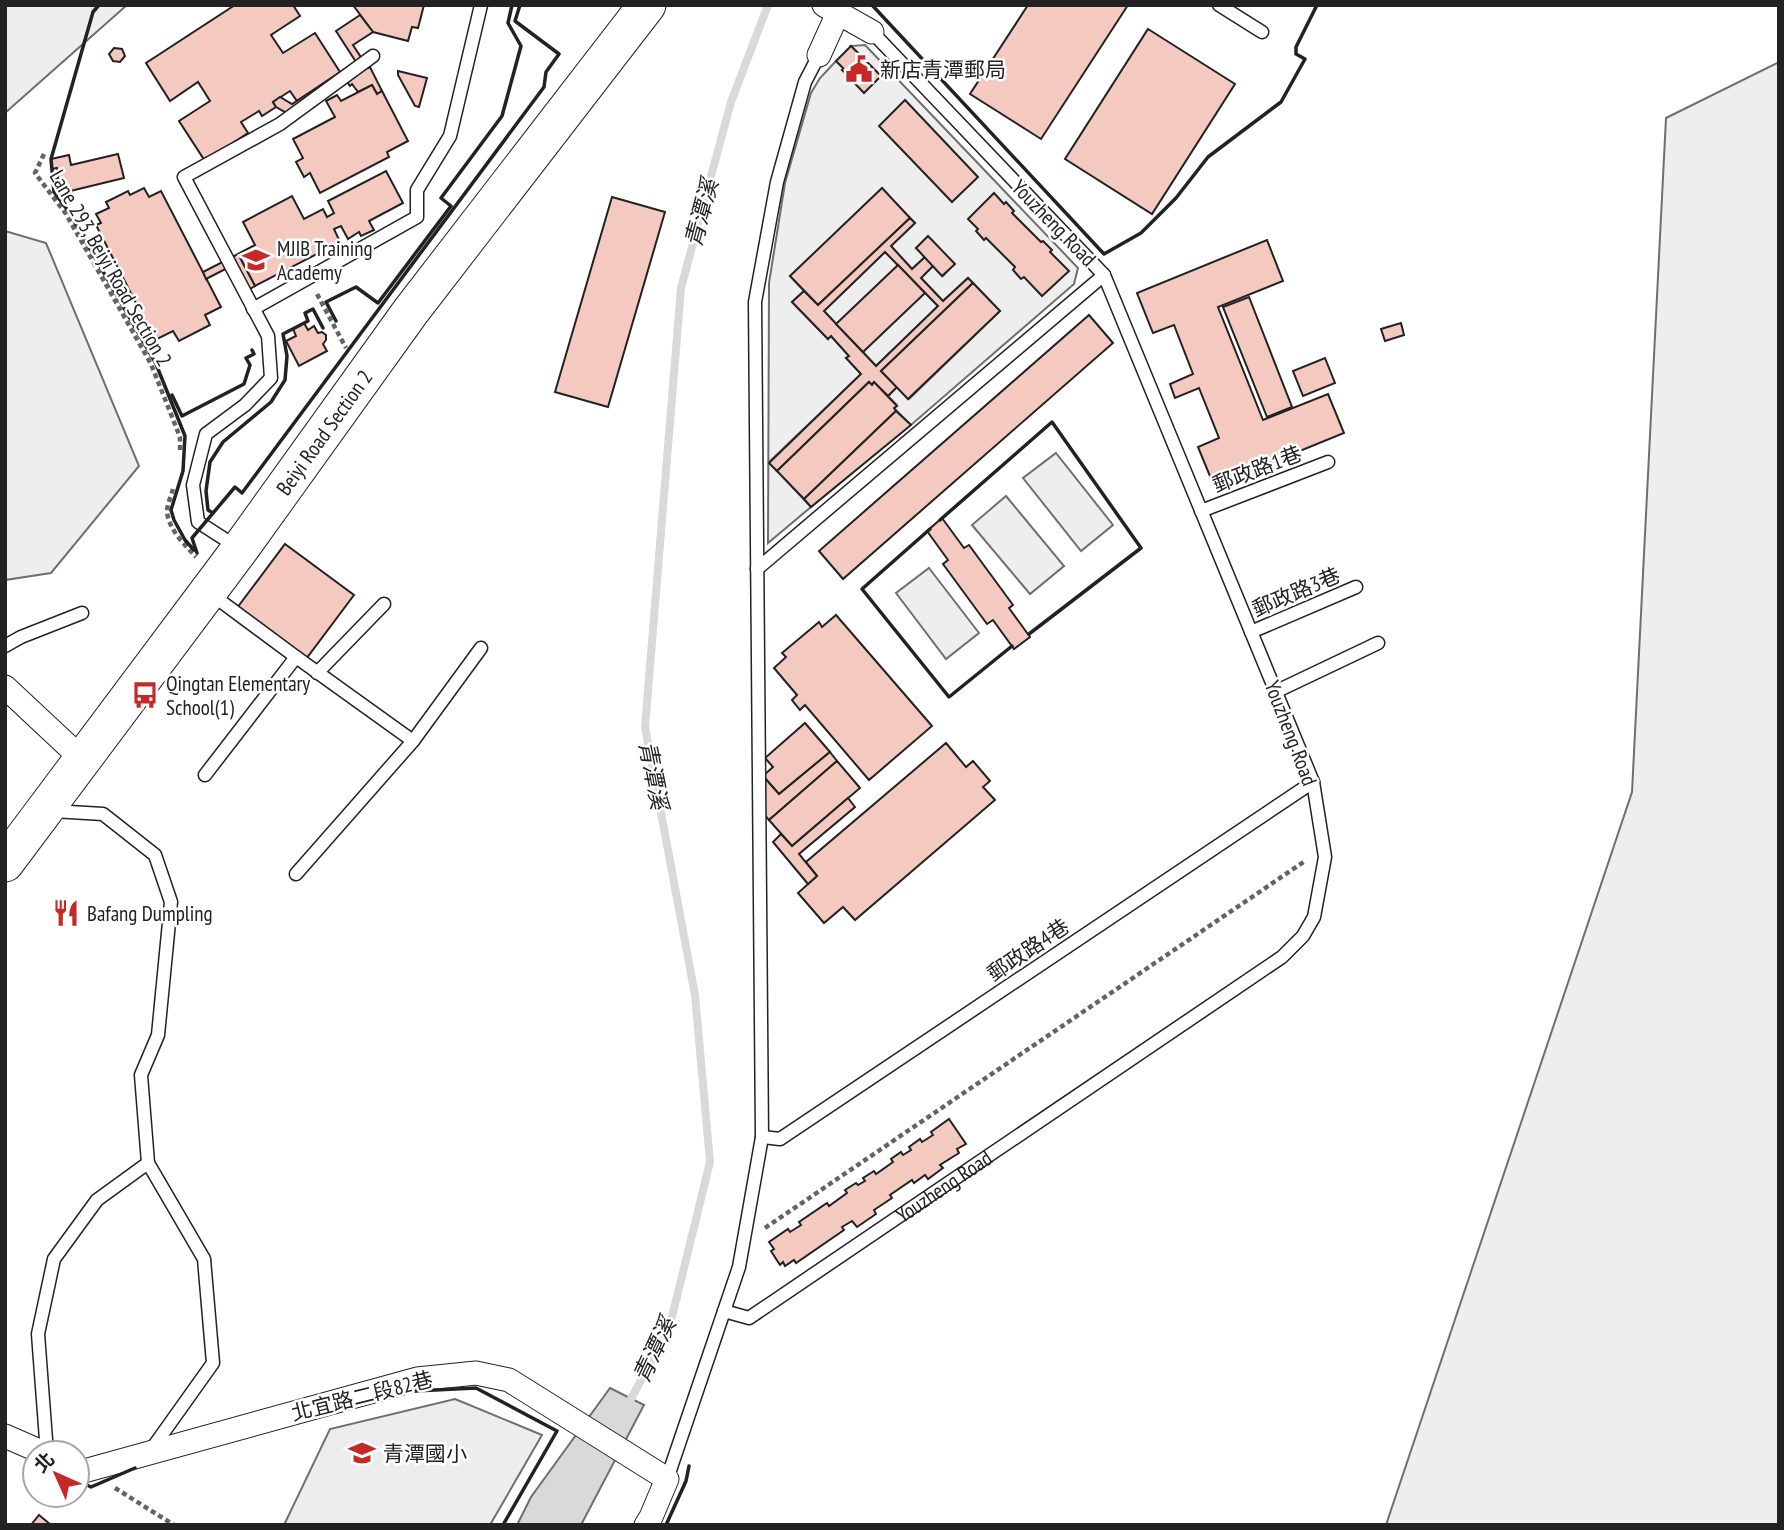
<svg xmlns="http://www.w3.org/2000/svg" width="1784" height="1530" font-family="'PT Sans Narrow','Noto Sans TC',sans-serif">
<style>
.green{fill:#eee;stroke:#6f6f6f;stroke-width:2}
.parking{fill:#ededed;stroke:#6f6f6f;stroke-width:2}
.water{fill:#d9d9d9;stroke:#6f6f6f;stroke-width:2}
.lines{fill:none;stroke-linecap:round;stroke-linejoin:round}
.stream{stroke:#d9d9d9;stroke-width:8}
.building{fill:#f3c9c0;stroke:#222;stroke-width:2;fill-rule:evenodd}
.lane-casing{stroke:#222;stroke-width:15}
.street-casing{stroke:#222;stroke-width:25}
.primary-casing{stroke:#222;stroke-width:39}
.path{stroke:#646464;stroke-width:4.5;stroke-dasharray:5 3.5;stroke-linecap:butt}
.lane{stroke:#fff;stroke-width:12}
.street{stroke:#fff;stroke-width:23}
.primary{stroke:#fff;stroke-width:37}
.wall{stroke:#222;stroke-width:3.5}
.labels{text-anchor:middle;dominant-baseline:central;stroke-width:5;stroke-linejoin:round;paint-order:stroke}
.poi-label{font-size:21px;fill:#222;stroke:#fff;text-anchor:start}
.street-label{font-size:21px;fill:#222;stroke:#fff}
.water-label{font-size:23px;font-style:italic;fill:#222;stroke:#fff}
</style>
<rect width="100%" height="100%" fill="#fff"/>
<g class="green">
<polygon points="5,5 127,5 5,113"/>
<polygon points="865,45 1078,268 1074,284 911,425 894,408 897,405 888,396 897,387 909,399 1000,311 968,278 943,301 921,278 933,266 943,276 954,264 928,237 916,248 925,257 912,269 891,246 915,223 882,189 790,276 804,291 792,302 828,339 831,336 849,356 846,358 861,374 769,462 811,507 768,543 769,283 785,183 811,93 820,78 836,61 844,69 843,70 864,92 881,76 851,46"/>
<polygon points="1779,62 1779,1525 1386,1525 1632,792 1666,118"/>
<polygon points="5,231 46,243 139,466 51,573 5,580"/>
<polygon points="885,252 938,306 876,366 824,311"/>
<polygon points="1056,453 1113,525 1081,551 1023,478"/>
<polygon points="1006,496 1064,566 1030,594 972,525"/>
<polygon points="929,568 979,633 946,659 896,593"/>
</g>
<polygon class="parking" points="455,1399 542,1435 490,1525 284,1525 330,1429"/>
<polygon class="water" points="610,1388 644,1405 581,1525 517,1525 531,1497"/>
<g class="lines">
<polyline class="stream" points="626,1408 669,1329 710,1162 695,995 645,727 681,288 731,102 768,5"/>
</g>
<g class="building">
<polygon points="235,5 293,5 300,16 271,35 283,53 315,33 340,72 297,101 290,91 273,102 276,107 262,116 259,111 241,122 248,133 205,161 179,121 210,101 198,82 170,101 146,63"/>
<polygon points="353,5 424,5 418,28 412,27 408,41 373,32"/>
<polygon points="1028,5 1128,5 1041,139 970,94"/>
<polygon points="360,15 373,32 353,45 368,68 370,67 382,91 377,94 372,85 358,92 352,84 350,86 347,82 294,117 276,107 273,102 280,97 292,104 356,62 336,31"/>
<polygon points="1148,29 1235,84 1152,214 1065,159"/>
<polygon points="851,46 881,76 864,93 842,70 844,69 836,61"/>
<polygon points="114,48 122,49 125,56 120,62 113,61 109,54"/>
<polygon points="398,71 427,78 419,107 415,106 398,75"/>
<polygon points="372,85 377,94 382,91 408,141 387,152 389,157 320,193 310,173 304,177 296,162 303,158 293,139 335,117 326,101 337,95 341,101"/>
<polygon points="905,100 978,177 952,202 879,126"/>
<polygon points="118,154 124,178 58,194 55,179 58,179 57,168 52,169 51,159 69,155 71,165"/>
<polygon points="386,171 403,203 369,221 374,230 361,236 359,232 348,239 341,226 334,229 340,242 255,286 238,254 255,245 243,222 292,196 304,219 323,209 327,217 334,213 328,201"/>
<polygon points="144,188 149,197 161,191 221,307 205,315 210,325 179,341 173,331 155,340 96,225 101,223 96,214 109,208 106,202 128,191 130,195"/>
<polygon points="882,188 910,218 818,305 790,276"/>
<polygon points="994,193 1004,204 1006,202 1014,211 1012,213 1041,242 1043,241 1052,250 1050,252 1069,271 1042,296 1024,277 1021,279 1013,270 1015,267 986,238 984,240 976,231 978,229 968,219"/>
<polygon points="612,197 665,212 608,407 555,392"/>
<path d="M910,218L915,223L891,246L912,269L925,257L933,266L921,278L943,301L968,278L973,283L881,371L897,387L888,396L874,382L872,385L869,382L777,471L769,463L861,374L846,358L849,356L831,336L828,339L792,302L804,291L818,305ZM885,252L938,306L876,366L824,311Z"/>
<polygon points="928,236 955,264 942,276 916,248"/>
<polygon points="1267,240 1283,281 1218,307 1263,420 1328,394 1344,433 1214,486 1198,447 1219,438 1199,388 1175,398 1170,384 1193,374 1174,325 1153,333 1137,293"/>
<polygon points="238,254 255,286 248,290 235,264 206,279 203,272"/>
<polygon points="898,265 925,293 863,352 836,324"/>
<polygon points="973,283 1000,311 908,399 881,371"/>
<polygon points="1249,297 1292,407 1267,417 1223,307"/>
<polygon points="1089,315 1113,343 843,579 819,551"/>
<polygon points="304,323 308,330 314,326 318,333 322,332 326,335 326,340 323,344 327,351 299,366 286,341 296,336 293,329"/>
<polygon points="1401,323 1404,335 1385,341 1381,329"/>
<polygon points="1325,358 1335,383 1303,396 1293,371"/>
<polygon points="869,382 872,385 874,382 897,406 894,408 896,411 804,499 777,471"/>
<polygon points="896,411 911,425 811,507 804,499"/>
<polygon points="942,518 964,548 969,545 1013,605 1009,608 1030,637 1014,649 993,620 987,624 943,564 948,560 927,531"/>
<polygon points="285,544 354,595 303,663 234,612"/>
<polygon points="836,615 932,726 869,780 805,705 800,710 792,700 797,695 774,668 786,657 782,653 819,622 822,627"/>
<polygon points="805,723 830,752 779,794 763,776 773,767 765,758"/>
<polygon points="946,743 966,767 973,761 990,781 983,787 995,800 855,920 843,907 824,923 798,893 817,876 806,862"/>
<polygon points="830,752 837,761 769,820 761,810 763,776 779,794"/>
<polygon points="837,761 860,788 792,846 769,820"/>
<polygon points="848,798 855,807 799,854 817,876 808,884 773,842 781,834 792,846"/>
<polygon points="949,1119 966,1144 957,1149 959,1153 940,1165 943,1168 928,1179 925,1175 914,1183 912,1180 890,1195 892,1198 874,1210 876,1214 857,1227 852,1221 842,1227 844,1230 796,1263 794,1260 785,1266 783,1262 780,1265 771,1251 774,1249 769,1242 788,1229 790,1232 801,1225 799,1222 827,1203 829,1206 847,1193 845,1190 856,1183 858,1185 865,1181 863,1178 874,1171 876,1174 893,1162 891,1159 901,1152 903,1155 911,1150 909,1147 920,1139 922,1142 933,1135 931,1132"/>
<polygon points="39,1515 51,1525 31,1525"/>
</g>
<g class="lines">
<defs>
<g id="lane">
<polyline points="1219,5 1262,32"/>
<polyline points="253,309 417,217 417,190 450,136 481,5"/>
<polyline points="1201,511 1328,462"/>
<polyline points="237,547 198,522 193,485 206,434 245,405 271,378 268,336 184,177 280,124 373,56"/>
<polyline points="757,569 1104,275"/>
<polyline points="211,594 296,657 413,741 296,874"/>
<polyline points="1251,632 1356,587"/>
<polyline points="5,646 21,637 82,613"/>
<polyline points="317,673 384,604"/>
<polyline points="1275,692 1378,643"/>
<polyline points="413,741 481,648"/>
<polyline points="205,775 296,657"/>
<polyline points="762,1137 780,1139 1313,782"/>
<polyline points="148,1163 204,1259 213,1363 151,1450"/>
<path id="s1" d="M724,1311L749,1318L1282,957L1303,936L1314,917L1325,857L1313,782L1104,275L872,32"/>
<polyline points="47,1453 38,1334 54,1259 97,1200 148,1163 141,1075 158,1035 171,902 155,855 103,814 53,811"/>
<polyline points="667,1479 739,1267 762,1137 755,302 777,182 805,82 819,55"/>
</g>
<g id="street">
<polyline points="824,5 872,32"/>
<polyline points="819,55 838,13"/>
<polyline points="5,687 83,760"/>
<polyline points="5,1436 44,1453"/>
<polyline points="77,1468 84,1471 417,1379 476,1373 509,1380 667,1479 651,1517 646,1525"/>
</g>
<g id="primary">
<path id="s2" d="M5,863L240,549L411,311L647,5"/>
</g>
</defs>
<use href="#lane" class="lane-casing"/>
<use href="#street" class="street-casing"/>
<use href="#primary" class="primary-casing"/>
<g class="path">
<polyline points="44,154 35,173 66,214 151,364 180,437 180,453"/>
<polyline points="317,294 346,348"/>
<path d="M173,489C171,496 167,505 167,512C169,530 185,545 196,557"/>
<polyline points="765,1228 1305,861"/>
<polyline points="115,1488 174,1525"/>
</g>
<use href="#lane" class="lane"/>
<use href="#street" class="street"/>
<use href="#primary" class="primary"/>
<g class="wall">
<polyline points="99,5 93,12 51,159 54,192 69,212 156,364 185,436 183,471 171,510 174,520 185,540 194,550"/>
<polyline points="872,5 1104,254 1141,233 1176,198 1208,157 1281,102 1305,59 1296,54 1296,47 1317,5"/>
<polyline points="336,321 326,302 356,287 378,303 451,206 441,198 502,116 521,46 508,23 512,5"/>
<polyline points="172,395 182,416 244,384 250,365 246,358 254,354 252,350"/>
<polyline points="213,513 208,510 206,491 210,462 223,442 271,402 285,380 287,356 283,334 308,321 305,313 313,309 323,328"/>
<polyline points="940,520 1052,422 1141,548 1029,634"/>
<polyline points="930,529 862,589 949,697 1012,646"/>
<polyline points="197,553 192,538 235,487 242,493 544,87 546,72 559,54 515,21 520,5"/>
<polyline points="415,1391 476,1388 557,1431 503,1525"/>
<polyline points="77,1480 91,1487 135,1468"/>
<polyline points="666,1525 686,1481 689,1466"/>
</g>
</g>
<defs>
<symbol id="civic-bare" viewBox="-9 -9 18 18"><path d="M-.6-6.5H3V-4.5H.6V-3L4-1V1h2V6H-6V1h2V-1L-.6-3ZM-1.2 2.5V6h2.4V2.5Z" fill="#c62828" stroke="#fff" stroke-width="2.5" paint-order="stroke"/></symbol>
<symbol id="university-bare" viewBox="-9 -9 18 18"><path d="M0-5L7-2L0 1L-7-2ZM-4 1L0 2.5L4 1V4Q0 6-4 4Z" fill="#c62828" stroke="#fff" stroke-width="2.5" paint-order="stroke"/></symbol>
<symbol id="bus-bare" viewBox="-9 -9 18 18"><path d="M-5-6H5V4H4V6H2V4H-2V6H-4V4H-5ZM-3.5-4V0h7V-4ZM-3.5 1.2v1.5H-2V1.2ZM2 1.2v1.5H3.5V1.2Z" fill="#c62828" stroke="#fff" stroke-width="2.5" paint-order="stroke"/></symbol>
<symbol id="restaurant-bare" viewBox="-9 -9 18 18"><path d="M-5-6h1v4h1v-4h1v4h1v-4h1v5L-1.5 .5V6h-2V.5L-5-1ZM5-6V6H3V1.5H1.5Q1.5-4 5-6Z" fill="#c62828" stroke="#fff" stroke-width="2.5" paint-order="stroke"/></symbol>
<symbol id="school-bare" viewBox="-9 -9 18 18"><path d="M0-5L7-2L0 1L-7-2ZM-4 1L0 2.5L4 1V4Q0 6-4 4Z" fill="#c62828" stroke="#fff" stroke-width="2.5" paint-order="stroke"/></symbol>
</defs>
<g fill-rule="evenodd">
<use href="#civic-bare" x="840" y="50" width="38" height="38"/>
<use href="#university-bare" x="237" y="241" width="38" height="38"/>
<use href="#bus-bare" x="126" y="676" width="38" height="38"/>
<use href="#restaurant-bare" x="47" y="894" width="38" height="38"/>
<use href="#school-bare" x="343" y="1434" width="38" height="38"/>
</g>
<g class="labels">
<g class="poi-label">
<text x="880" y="69">新店青潭郵局</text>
<text x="277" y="248">MJIB Training<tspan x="277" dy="24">Academy</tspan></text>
<text x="166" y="683">Qingtan Elementary<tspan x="166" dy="24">School(1)</tspan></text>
<text x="87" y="913">Bafang Dumpling</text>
<text x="383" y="1453">青潭國小</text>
</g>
<g class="street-label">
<text transform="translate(1054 223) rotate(46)">Youzheng Road</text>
<text transform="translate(111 268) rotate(60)">Lane 293, Beiyi Road Section 2</text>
<text stroke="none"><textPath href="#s2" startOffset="536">Beiyi Road Section 2</textPath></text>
<text transform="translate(1257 469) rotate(-21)">郵政路1巷</text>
<text transform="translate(1296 592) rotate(-23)">郵政路3巷</text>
<text transform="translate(1291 733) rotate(69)">Youzheng Road</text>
<text transform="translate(1028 950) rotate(-34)">郵政路4巷</text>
<text stroke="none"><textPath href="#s1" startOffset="261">Youzheng Road</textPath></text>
<text transform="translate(362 1396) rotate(-14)">北宜路二段82巷</text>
</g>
<g class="water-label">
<text transform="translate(701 213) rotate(-75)">青潭溪</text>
<text transform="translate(654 775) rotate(79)">青潭溪</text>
<text transform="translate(654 1350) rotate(-65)">青潭溪</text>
</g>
</g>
<rect width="1784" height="1530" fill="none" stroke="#222222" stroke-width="14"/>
<g transform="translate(56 1474) rotate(315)"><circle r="33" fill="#ffffff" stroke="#a7a7a7" stroke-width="2"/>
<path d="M0-5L12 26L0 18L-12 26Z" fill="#c62828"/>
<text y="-10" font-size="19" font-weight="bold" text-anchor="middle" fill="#222222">北</text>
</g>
</svg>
